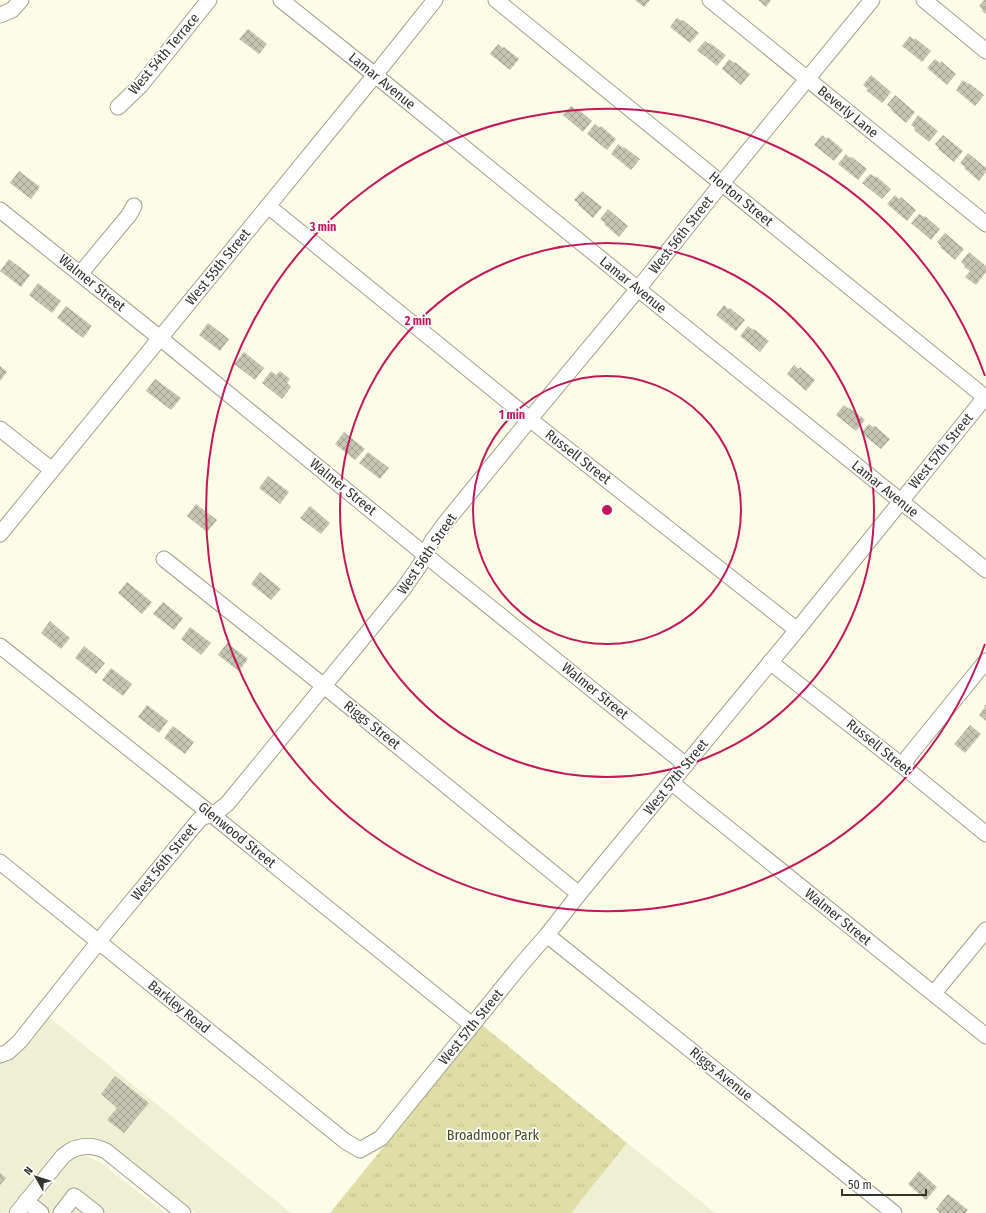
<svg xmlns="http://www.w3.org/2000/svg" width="986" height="1213" font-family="'Fira Sans Condensed',sans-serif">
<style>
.built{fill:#eff0d3}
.park{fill:url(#park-tufts)}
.building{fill:url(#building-cross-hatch)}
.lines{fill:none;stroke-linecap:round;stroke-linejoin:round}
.minor-casing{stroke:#a0a08d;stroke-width:17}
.minor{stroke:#fff;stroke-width:15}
.ring{fill:none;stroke:#c2185b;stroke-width:2}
.labels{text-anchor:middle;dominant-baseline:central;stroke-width:3.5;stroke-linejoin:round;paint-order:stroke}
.street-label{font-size:14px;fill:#34342c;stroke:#fff}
.park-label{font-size:14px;fill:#4a4919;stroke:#fff}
.centre{fill:#c2185b;stroke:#fff;stroke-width:2}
.ring-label{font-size:12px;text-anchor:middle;font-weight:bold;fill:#c2185b;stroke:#fff;stroke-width:3.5;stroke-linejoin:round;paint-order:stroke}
</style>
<defs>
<pattern id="park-tufts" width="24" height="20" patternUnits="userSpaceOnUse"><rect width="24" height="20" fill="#dfdea7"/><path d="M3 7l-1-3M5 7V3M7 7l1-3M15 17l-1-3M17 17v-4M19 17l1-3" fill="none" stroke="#c0bf90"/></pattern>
<pattern id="building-cross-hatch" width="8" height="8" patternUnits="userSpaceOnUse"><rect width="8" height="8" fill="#c5c6b1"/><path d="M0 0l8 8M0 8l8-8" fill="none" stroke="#a1a290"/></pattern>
</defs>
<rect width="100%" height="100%" fill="#fcfce7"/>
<g class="built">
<polygon points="48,1016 291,1213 196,1213 109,1144 100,1140 89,1139 78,1140 68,1143 59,1149 50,1158 6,1213 0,1213 0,1064 6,1063 13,1058"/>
<polygon points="627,1143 715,1213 571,1213"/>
<polygon points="79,1156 86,1156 100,1162 165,1213 24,1213 64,1164 71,1159"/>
</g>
<polygon class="park" points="482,1025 627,1143 571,1213 330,1213"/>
<g class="building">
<polygon points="635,0 650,0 644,7"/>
<polygon points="758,0 771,0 766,7"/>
<polygon points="984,0 986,0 986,14 982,11 983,10 979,6"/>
<polygon points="677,18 682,21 683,20 699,33 690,43 670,27"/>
<polygon points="248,29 267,44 259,54 239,39"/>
<polygon points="910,36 914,40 915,38 931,51 922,62 902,46"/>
<polygon points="705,41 709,44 710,43 726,55 717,66 697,50"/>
<polygon points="498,44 503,48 504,47 519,59 510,70 490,54"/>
<polygon points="729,59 734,63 735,62 750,74 741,85 722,69"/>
<polygon points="935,59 940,63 941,61 956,74 947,85 927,68"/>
<polygon points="871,75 891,92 882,103 866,90 868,89 863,85"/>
<polygon points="963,80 968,84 969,83 984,95 975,106 956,90"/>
<polygon points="895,95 915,112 906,123 891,110 892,109 887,105"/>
<polygon points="571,106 576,110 577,108 592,121 583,132 563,115"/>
<polygon points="918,115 938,131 929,142 914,130 915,128 911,125"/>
<polygon points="595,124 600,128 601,126 616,139 607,150 587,134"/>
<polygon points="822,135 827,139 828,137 843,150 834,161 814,145"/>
<polygon points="943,135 963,151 954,162 938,149 939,148 935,144"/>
<polygon points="618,144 623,148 624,147 640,159 631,170 611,154"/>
<polygon points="968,153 986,168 986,172 979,181 964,168 965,167 960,163"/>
<polygon points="846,154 850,158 852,157 867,169 858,180 838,164"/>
<polygon points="19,171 40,187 31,199 10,183"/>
<polygon points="870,174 875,177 876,176 891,189 882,199 862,183"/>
<polygon points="582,191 602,207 593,218 578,205 579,204 574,200"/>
<polygon points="895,195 899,199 901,197 916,210 907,221 887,204"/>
<polygon points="608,209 628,226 619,237 604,224 605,223 600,219"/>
<polygon points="919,214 924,217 925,216 940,229 931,240 911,223"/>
<polygon points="945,233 964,249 955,260 940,247 941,246 937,242"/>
<polygon points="969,252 986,266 986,272 976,285 965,277 970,271 964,267 965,266 961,262"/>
<polygon points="9,259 30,275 21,287 0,271"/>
<polygon points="38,283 61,301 52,313 29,295"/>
<polygon points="724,305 728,309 730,308 745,320 736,331 716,315"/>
<polygon points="66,306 92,326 83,338 57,318"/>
<polygon points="208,323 229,339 220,351 199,335"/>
<polygon points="748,326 753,330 754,329 769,341 760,352 740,336"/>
<polygon points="244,352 264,368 255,380 234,364"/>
<polygon points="794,365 799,369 800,367 815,380 806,391 787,374"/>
<polygon points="0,366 7,372 0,381"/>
<polygon points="271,371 276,375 280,371 290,379 287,383 291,387 282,399 262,383"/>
<polygon points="155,379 181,398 171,410 146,391"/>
<polygon points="844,405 849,409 850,408 865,420 856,431 836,415"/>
<polygon points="869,424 873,427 875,426 890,439 881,449 861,433"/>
<polygon points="344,432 365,449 355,460 335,444"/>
<polygon points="368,452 389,468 380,479 359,463"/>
<polygon points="268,476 289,492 280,504 259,488"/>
<polygon points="196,504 217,520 207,532 187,516"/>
<polygon points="310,506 330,523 321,534 300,518"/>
<polygon points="260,572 281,589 271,600 251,584"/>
<polygon points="127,582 152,602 142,614 118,593"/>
<polygon points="163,602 183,618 174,630 153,614"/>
<polygon points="50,621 70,638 61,649 41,633"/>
<polygon points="190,627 211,643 201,655 181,639"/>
<polygon points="227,643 248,659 239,671 218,655"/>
<polygon points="84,646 105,663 96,674 75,658"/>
<polygon points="111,668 132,684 123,696 102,680"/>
<polygon points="986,704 986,721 979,715 985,707 984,706"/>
<polygon points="147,705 168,721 159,733 138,717"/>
<polygon points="970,725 981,734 965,753 954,744"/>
<polygon points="173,726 194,742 185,754 164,738"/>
<polygon points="115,1076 149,1103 124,1133 107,1120 117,1108 101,1094"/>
<polygon points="919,1171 937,1187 926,1200 908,1184"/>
<polygon points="0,1173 6,1178 0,1185"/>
<polygon points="948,1194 968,1210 966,1213 940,1213 936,1209"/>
</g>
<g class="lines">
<defs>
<g id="minor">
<polyline points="281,0 375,75 638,289 986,570"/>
<polyline points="496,0 986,398"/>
<polyline points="710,0 986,224"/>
<polyline points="924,0 986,51"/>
<polyline points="0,15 12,10 21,0"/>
<polyline points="118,107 141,85 209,0"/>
<polyline points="268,206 542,429 797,630"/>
<polyline points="0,210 160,338 434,562 686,765"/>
<polyline points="80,274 129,215 134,206"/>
<polyline points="0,429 52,470"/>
<polyline points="0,534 375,75 435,0"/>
<polyline points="164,559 324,686 579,894"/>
<polyline points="0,646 211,814 472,1025"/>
<polyline points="770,662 904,767 986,834"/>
<polyline points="904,767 908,757 986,661"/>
<polyline points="672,783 986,1036"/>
<polyline points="0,862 345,1141 360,1150 381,1138 520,966 547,935 579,894 797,630 986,396"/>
<polyline points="547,935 894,1213"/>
<polyline points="934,993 986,930"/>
<polyline points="0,1055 8,1052 20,1041 108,930 199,820 203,817 214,814 227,804 404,588 420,565 432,541 446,522 530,419 638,289 722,183 872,0"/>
<polyline points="26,1201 41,1213"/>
<path d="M17,1213L63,1156C76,1145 91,1144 106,1151L183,1213"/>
<polyline points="61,1213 74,1196 96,1213"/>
</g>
</defs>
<use href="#minor" class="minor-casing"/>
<use href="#minor" class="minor"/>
</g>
<g class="ring">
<circle cx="607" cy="510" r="134"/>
<circle cx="607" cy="510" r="267"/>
<path d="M985 644A401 401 0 1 1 985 376"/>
</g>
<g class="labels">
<g class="street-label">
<text transform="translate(164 54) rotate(-50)">West 54th Terrace</text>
<text transform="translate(382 81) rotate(39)">Lamar Avenue</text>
<text transform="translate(848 112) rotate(39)">Beverly Lane</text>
<text transform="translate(741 199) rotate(39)">Horton Street</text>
<text transform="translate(681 235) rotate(-52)">West 56th Street</text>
<text transform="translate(218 267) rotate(-51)">West 55th Street</text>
<text transform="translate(92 283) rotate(39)">Walmer Street</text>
<text transform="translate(633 285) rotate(39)">Lamar Avenue</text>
<text transform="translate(941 451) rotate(-51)">West 57th Street</text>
<text transform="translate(578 457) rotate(38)">Russell Street</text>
<text transform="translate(343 487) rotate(39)">Walmer Street</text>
<text transform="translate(885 489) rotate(39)">Lamar Avenue</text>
<text transform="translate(427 554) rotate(-56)">West 56th Street</text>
<text transform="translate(595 691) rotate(39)">Walmer Street</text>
<text transform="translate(372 725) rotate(39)">Riggs Street</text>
<text transform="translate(879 747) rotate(39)">Russell Street</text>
<text transform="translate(676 777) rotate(-51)">West 57th Street</text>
<text transform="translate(237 835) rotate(39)">Glenwood Street</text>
<text transform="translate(164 862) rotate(-51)">West 56th Street</text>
<text transform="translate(838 917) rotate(39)">Walmer Street</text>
<text transform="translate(179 1007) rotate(39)">Barkley Road</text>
<text transform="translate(471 1027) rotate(-51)">West 57th Street</text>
<text transform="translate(721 1074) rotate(39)">Riggs Avenue</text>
</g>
<g class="park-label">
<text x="493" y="1135">Broadmoor Park</text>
</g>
</g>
<circle cx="607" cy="510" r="6" class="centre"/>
<g class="ring-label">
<text x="323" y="231">3 min</text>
<text x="418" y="325">2 min</text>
<text x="512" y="419">1 min</text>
</g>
<g transform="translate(36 1177) rotate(309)" stroke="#ffffff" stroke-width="3" paint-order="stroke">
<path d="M0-3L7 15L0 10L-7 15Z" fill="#34342c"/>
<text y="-6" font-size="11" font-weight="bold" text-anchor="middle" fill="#34342c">N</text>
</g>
<path d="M842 1189v6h84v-6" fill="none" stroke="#34342c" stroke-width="2"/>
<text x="848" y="1189" font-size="12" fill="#34342c" stroke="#ffffff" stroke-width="3" paint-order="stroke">50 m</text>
</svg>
